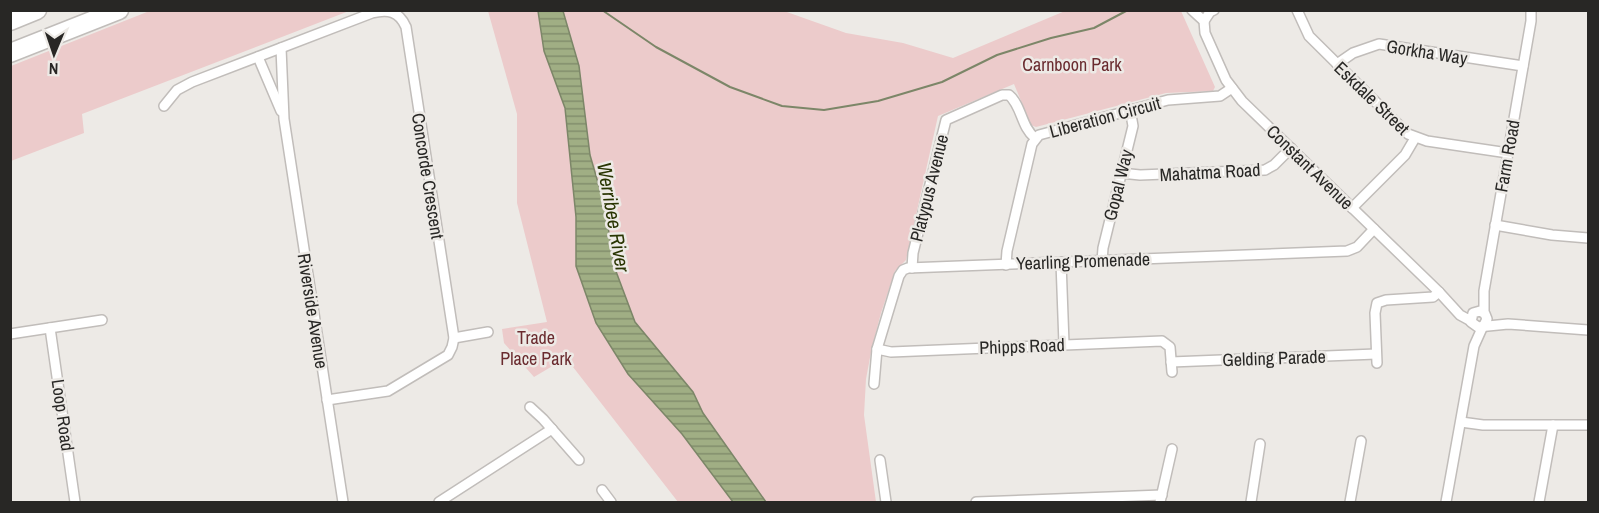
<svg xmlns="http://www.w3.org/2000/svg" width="1599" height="513" font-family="'Archivo Narrow',sans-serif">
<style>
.green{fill:#eccbcb}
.water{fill:url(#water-rules);stroke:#7c8668;stroke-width:1.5}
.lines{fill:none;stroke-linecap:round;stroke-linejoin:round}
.stream{stroke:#7c8668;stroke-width:2}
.street-casing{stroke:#c1bdba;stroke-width:12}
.highway-casing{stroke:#c1bdba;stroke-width:21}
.street{stroke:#fff;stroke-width:9}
.highway{stroke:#fff;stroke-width:18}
.labels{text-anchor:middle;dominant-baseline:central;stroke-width:5;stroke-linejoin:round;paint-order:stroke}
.street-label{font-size:18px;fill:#282725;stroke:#edeae6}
.park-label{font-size:18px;fill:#6a2b2f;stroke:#edeae6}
.water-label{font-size:20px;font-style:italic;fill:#293502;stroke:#edeae6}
</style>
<defs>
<pattern id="water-rules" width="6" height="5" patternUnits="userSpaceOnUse" patternTransform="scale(1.5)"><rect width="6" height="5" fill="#a0ae84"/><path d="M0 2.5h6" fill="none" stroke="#828e6c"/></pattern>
</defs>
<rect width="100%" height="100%" fill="#edeae6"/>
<g class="green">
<polygon points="152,10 349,11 82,114 84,133 11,161 11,66"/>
<polygon points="488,11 538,11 544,51 565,108 576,217 576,266 596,323 628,374 682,434 733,502 678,502 566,358 534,377 504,343 502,329 547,322 517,203 517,114"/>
<polygon points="563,11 784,11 846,33 903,43 953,58 1065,11 1181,11 1215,87 1213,91 1166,93 1036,127 1031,125 1014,84 938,116 906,260 895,271 881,313 872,347 866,379 864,415 876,502 766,502 703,413 693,392 635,322 614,266 605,207 590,155 579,66"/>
</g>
<polygon class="water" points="538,11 563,11 579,66 590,155 605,207 614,266 635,322 693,392 703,413 766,502 733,502 682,434 628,374 596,323 576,266 576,217 565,108 544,51"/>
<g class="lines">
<polyline class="stream" points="602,10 656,47 730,87 782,106 824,110 878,101 942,82 997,55 1051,38 1094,28 1128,10"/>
<defs>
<g id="street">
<polyline points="1192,10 1204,21 1205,33 1226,80 1242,101 1439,292 1460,315 1471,321"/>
<polyline points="1297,10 1309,36 1408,134 1427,141 1508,153"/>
<polyline points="1204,21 1210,12 1214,10"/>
<polyline points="281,48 284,119 343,502"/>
<polyline points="258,57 281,111"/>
<polyline points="1337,64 1353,53 1379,44 1523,66"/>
<path d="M164,106L177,90L192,82L372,13C388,9 399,11 406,27L454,338L452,347L448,355L388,391L327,400"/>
<polyline points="1121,173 1140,175 1265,170 1274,165 1291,148"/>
<polyline points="1352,208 1405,155 1415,138"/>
<polyline points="1495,225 1552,235 1588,238"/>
<polyline points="1102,261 1103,248 1133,126 1130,109"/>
<polyline points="1061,262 1064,344"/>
<polyline points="1006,265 1007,251 1032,144 1039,135 1168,100 1220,96 1232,88"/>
<path d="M912,268L913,253L946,120L1002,95H1009C1022,106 1021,127 1035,138"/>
<polyline points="1484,312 1484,291 1531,21 1531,10"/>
<polyline points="1484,325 1487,319 1485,314 1480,311 1473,313 1471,322 1478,327 1508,324 1588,330"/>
<polyline points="50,328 75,502"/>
<polyline points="10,334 102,320"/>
<polyline points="454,338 488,332"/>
<polyline points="877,349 891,352 1162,341 1170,347 1172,372"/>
<polyline points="1171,362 1376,354"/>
<polyline points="1377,363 1375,313 1377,303 1386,300 1433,297 1439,292"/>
<polyline points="874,384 877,349 899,276 903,270 908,268 1347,251 1357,247 1374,229"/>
<polyline points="530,407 543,419 579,460"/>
<polyline points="1461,422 1483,425 1588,425"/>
<polyline points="880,460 886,502"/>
<polyline points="602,490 611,502"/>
<polyline points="439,502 552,429"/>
<polyline points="976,502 1162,495"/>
<polyline points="1160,502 1172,449"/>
<polyline points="1251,502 1260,444"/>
<polyline points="1350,502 1361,441"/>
<polyline points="1446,502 1474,346 1483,326"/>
<polyline points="1539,502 1553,425"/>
</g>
<g id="highway">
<polyline points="10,21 37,10"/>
<polyline points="10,53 119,10"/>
</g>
</defs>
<use href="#street" class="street-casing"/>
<use href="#highway" class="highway-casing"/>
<use href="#street" class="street"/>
<use href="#highway" class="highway"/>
</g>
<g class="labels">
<g class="street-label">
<text transform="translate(1427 52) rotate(9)">Gorkha Way</text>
<text transform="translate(1372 98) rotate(44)">Eskdale Street</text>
<text transform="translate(1105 117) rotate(-15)">Liberation Circuit</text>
<text transform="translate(1507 156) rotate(-80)">Farm Road</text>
<text transform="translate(1310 167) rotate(44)">Constant Avenue</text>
<text transform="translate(1210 172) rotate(-3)">Mahatma Road</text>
<text transform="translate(428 176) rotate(81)">Concorde Crescent</text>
<text transform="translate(1118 185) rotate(-76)">Gopal Way</text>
<text transform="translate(929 188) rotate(-76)">Platypus Avenue</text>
<text transform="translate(1083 261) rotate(-2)">Yearling Promenade</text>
<text transform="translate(313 311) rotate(81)">Riverside Avenue</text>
<text transform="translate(1022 346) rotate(-2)">Phipps Road</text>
<text transform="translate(1274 358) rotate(-2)">Gelding Parade</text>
<text transform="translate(63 415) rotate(82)">Loop Road</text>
</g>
<g class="park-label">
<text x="1072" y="64">Carnboon Park</text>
<text x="536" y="337">Trade<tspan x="536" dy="21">Place Park</tspan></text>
</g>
<g class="water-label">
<text transform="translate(614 217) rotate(80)">Werribee River</text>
</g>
</g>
<rect width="1599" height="513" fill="none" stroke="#282725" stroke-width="24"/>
<g transform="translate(54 54) rotate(182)" stroke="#edeae6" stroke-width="4.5" paint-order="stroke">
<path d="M0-4.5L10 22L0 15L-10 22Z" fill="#282725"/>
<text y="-9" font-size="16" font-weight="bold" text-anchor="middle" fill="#282725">N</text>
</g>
</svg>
